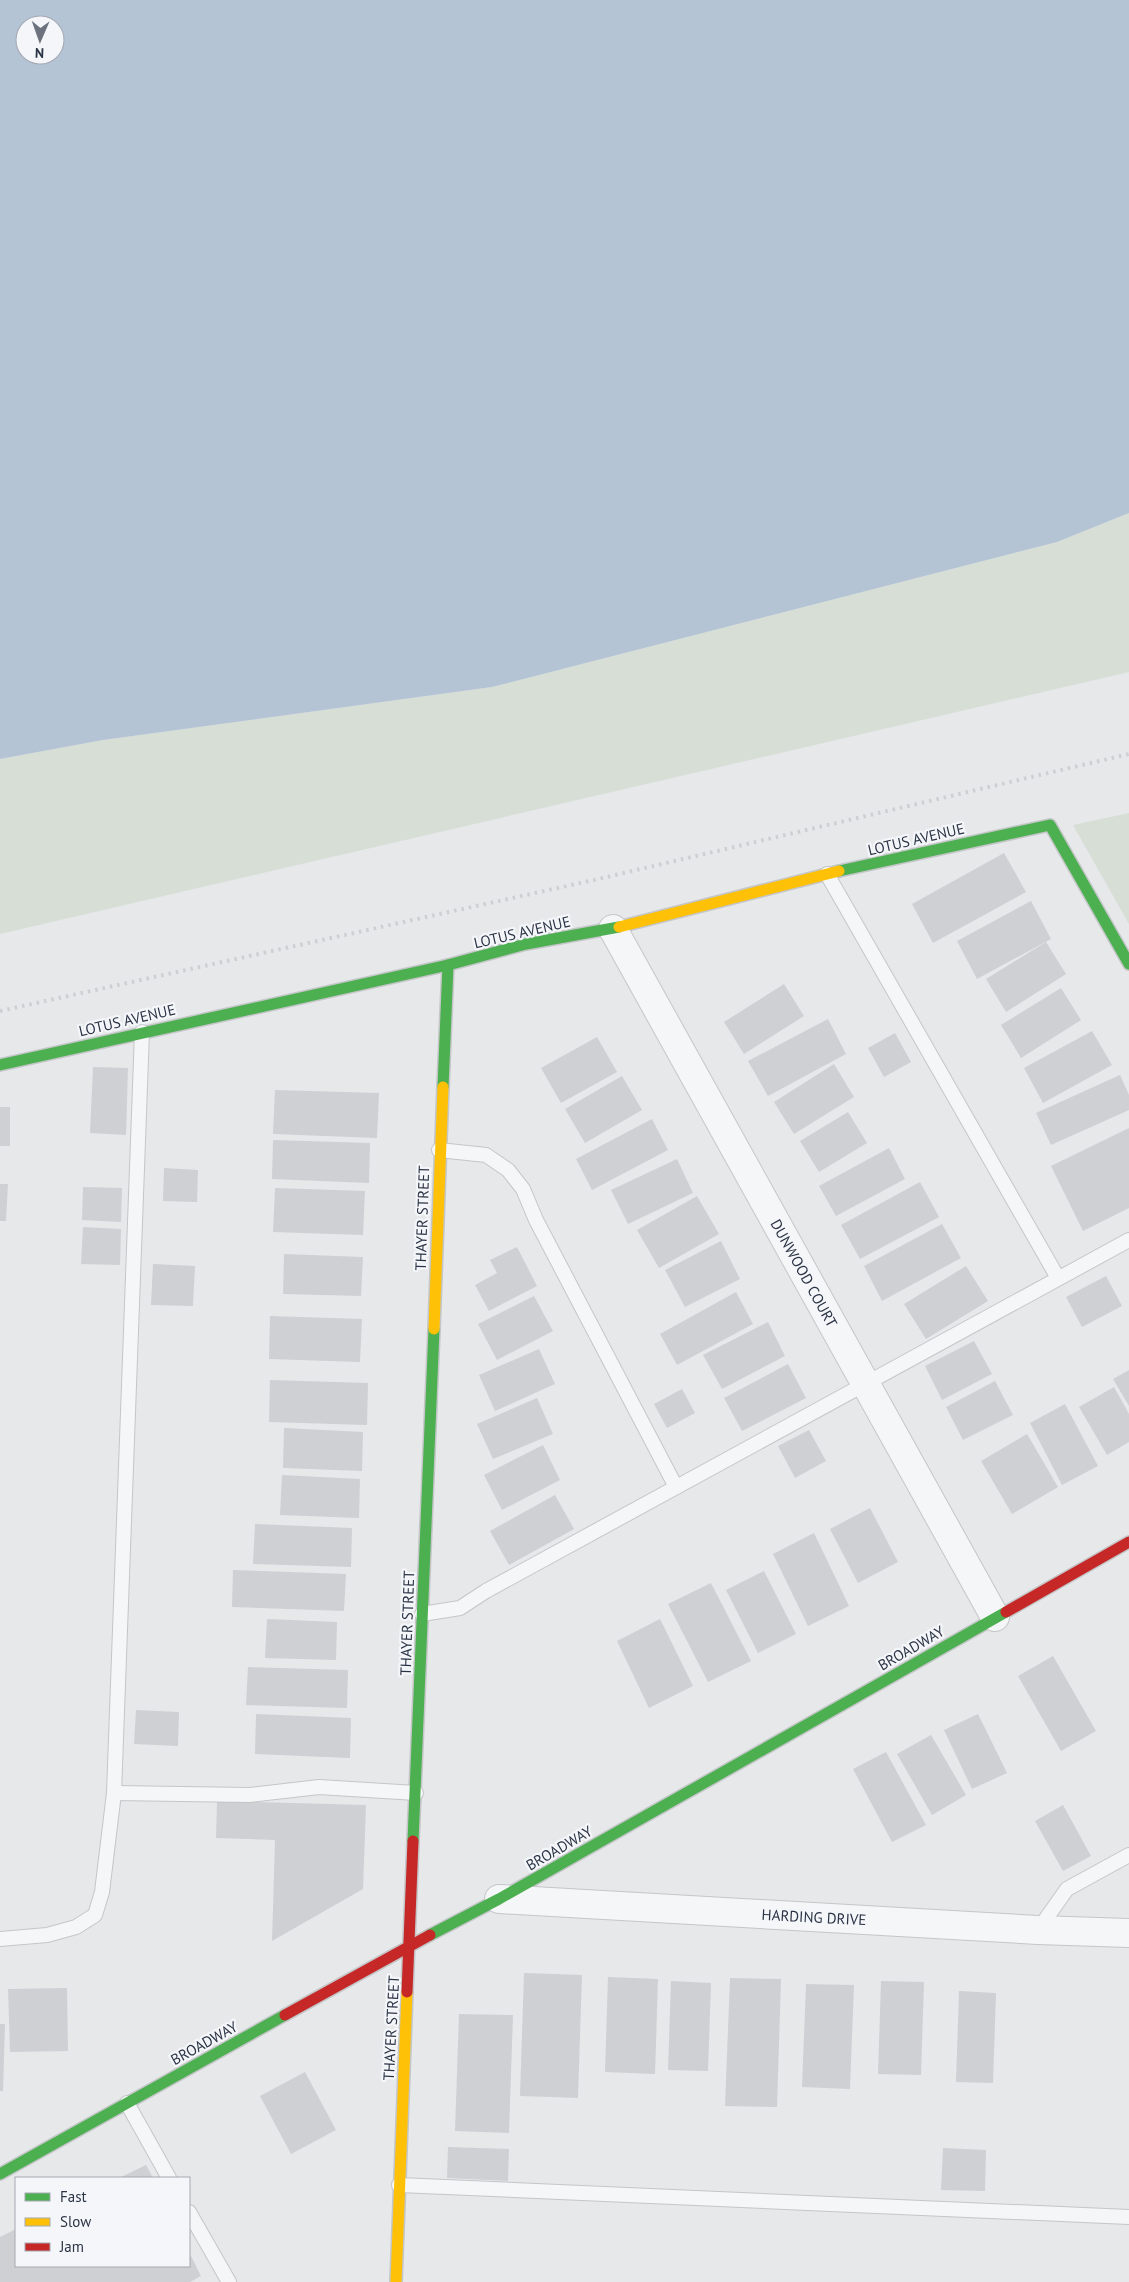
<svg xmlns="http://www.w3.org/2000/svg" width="1129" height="2282" font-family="'PT Sans',sans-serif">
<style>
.green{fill:#d6ded6}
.water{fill:#b4c4d5;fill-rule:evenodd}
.building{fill:#ced0d3}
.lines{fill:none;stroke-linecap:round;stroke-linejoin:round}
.lane-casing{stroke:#c4c6c8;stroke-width:16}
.street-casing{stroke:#c4c6c8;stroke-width:30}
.fast-casing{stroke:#c4c6c8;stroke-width:14}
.slow-casing{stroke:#c4c6c8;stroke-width:14}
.jam-casing{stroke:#c4c6c8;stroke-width:14}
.lane{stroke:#f5f6f7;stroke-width:14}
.street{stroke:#f5f6f7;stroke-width:28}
.fast{stroke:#4caf50;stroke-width:11}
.slow{stroke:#ffc107;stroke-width:11}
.jam{stroke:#c62828;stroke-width:11}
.rail{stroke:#cecfd2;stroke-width:4;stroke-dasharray:2.5 5;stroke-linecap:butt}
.labels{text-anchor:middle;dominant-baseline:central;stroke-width:4.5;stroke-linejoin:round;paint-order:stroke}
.street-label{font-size:15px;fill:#2b3445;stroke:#f4f6f9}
</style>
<rect width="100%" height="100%" fill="#e6e8ea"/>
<g class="green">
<polygon points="1129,513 1129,672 0,934 0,759 103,740 492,687 1057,542"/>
<polygon points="1129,813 1129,924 1073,825"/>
</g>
<path class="water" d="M0,0H1129V513L1057,542L492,687L103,740L0,759ZM25,25H55V55H25Z"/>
<g class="building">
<polygon points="1004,853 1026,892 933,943 912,904"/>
<polygon points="1031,901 1051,939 977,979 957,941"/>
<polygon points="1046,942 1066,974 1006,1012 986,979"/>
<polygon points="784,984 804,1016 744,1054 724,1022"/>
<polygon points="1061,988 1081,1020 1021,1058 1001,1025"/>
<polygon points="828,1019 846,1054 768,1096 748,1061"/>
<polygon points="1092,1031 1112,1065 1043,1103 1024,1068"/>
<polygon points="895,1033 911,1062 884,1077 868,1048"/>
<polygon points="597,1037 617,1072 561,1103 541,1068"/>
<polygon points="834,1064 854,1097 794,1134 774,1102"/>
<polygon points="93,1067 128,1068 126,1135 90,1133"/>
<polygon points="1120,1075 1129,1095 1129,1110 1051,1145 1036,1113"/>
<polygon points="622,1076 642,1110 585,1143 565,1109"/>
<polygon points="275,1090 379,1093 377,1138 273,1134"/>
<rect x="0" y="1107" width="10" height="39"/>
<polygon points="848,1112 867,1143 819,1172 800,1141"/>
<polygon points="652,1119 668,1150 592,1190 576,1159"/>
<polygon points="1129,1128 1129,1208 1083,1231 1051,1166"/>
<polygon points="273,1140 370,1143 369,1183 272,1179"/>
<polygon points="889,1148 905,1179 836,1216 819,1186"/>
<polygon points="677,1159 693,1193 628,1224 611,1190"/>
<polygon points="164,1168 198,1170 197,1202 163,1201"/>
<polygon points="920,1182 939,1217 860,1259 841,1225"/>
<polygon points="0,1184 8,1184 6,1221 0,1221"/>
<polygon points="83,1187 122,1188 121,1222 82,1220"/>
<polygon points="275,1188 365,1191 363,1235 273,1232"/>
<polygon points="697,1196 719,1234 659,1268 637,1230"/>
<polygon points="942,1224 961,1258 882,1301 864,1266"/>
<polygon points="83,1227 121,1229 120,1265 81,1264"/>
<polygon points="721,1241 740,1279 685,1307 665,1270"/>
<polygon points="517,1247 537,1286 489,1311 475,1285 497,1273 490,1260"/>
<polygon points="284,1254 363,1257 361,1296 283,1294"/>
<polygon points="153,1264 195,1266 193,1306 151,1305"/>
<polygon points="966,1266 988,1301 926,1339 904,1304"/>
<polygon points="1106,1276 1122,1306 1082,1327 1066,1297"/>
<polygon points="736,1292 753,1324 677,1365 660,1334"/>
<polygon points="534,1296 553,1331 497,1360 478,1324"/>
<polygon points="270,1316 362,1319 360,1362 269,1359"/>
<polygon points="768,1322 785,1356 722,1389 703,1355"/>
<polygon points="974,1341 992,1374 942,1400 925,1366"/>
<polygon points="539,1349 555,1384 495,1411 479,1375"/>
<polygon points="788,1364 806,1398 742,1431 724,1398"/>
<polygon points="1129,1370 1129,1406 1113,1379"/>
<polygon points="270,1380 368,1383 367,1425 269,1422"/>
<polygon points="995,1381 1013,1415 963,1440 946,1407"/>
<polygon points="1114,1387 1129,1414 1129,1442 1107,1455 1079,1407"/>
<polygon points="682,1389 695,1413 667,1428 654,1404"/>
<polygon points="537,1398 553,1434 493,1459 477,1424"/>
<polygon points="1065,1404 1098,1466 1062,1485 1030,1423"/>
<polygon points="284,1428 363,1432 362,1471 283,1468"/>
<polygon points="809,1430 826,1461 795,1478 778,1446"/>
<polygon points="1027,1434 1058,1487 1012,1514 981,1461"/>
<polygon points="543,1445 560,1480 502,1510 484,1475"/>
<polygon points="282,1475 360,1479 359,1518 280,1515"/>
<polygon points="555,1495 574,1529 509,1565 490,1531"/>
<polygon points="870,1508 898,1562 858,1583 830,1529"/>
<polygon points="255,1524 352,1528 351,1567 253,1564"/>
<polygon points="814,1533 849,1606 808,1626 773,1554"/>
<polygon points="233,1570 346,1574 344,1611 232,1607"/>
<polygon points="764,1571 796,1634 758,1653 726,1590"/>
<polygon points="711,1583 751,1661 708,1682 668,1604"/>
<polygon points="267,1619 337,1622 336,1660 265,1658"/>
<polygon points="660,1619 693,1686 649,1708 617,1641"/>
<polygon points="1053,1656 1096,1731 1061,1751 1018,1676"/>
<polygon points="248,1667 348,1670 347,1708 246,1705"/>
<polygon points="136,1710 179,1712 178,1746 134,1744"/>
<polygon points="256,1714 351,1718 350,1758 255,1754"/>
<polygon points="978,1714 1007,1773 972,1789 944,1730"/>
<polygon points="931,1735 966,1795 932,1815 897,1754"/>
<polygon points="886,1752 926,1825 892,1842 853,1769"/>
<polygon points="217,1801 366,1805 363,1889 272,1941 275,1840 216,1838"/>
<polygon points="1063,1805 1091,1856 1063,1871 1035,1821"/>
<polygon points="524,1973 582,1975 578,2098 520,2096"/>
<polygon points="608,1977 658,1979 655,2074 605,2072"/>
<polygon points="730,1978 781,1979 777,2107 725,2106"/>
<polygon points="671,1981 711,1983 708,2071 668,2070"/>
<polygon points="881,1981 924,1982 921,2075 878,2074"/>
<polygon points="806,1984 854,1985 850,2089 802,2087"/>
<polygon points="67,1988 68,2051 10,2052 8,1989"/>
<polygon points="959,1991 996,1993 993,2083 956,2082"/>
<polygon points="459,2014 513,2015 509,2133 455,2131"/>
<polygon points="0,2024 5,2024 3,2091 0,2091"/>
<polygon points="305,2072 336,2130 291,2154 260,2096"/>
<polygon points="448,2147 509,2149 508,2181 447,2178"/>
<polygon points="943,2148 986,2150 985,2191 941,2190"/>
<polygon points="146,2165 153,2178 119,2178"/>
<polygon points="16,2229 16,2266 189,2266 189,2252 201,2276 190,2282 0,2282 0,2237"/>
</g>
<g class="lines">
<defs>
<g id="lane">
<polyline points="827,874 1058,1278"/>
<polyline points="439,1150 486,1155 508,1170 523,1189 536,1220 676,1487"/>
<polyline points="422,1614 460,1608 486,1591 1129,1240"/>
<polyline points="114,1793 249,1795 319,1787 416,1793"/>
<polyline points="1038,1930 1067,1889 1129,1855"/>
<polyline points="0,1939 47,1935 76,1927 95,1915 102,1892 114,1793 142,1032"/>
<polyline points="127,2103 169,2178"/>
<polyline points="399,2185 1129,2217"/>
<polyline points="189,2212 229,2282"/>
</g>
<g id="street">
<polyline points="613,929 995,1617"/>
<polyline points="499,1899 1038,1930 1129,1933"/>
</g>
<g id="fast">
<polyline points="839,871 1050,825 1129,964"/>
<polyline points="0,1065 448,965 526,944 619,927"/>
<polyline points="443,1087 448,965"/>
<polyline points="413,1841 434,1329"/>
<polyline points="430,1935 499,1899 1006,1612"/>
<polyline points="0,2174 285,2015"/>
</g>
<g id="slow">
<polyline points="619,927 839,871"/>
<polyline points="434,1329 443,1087"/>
<polyline points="396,2282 407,1992"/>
</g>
<g id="jam">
<polyline points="1006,1612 1129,1542"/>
<polyline points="407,1992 413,1841"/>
<polyline points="285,2015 430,1935"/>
</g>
</defs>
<use href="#lane" class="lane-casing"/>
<use href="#street" class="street-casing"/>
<use href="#fast" class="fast-casing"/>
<use href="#slow" class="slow-casing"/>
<use href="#jam" class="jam-casing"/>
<use href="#lane" class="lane"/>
<use href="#street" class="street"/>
<use href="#fast" class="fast"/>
<use href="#slow" class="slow"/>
<use href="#jam" class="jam"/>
<polyline class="rail" points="0,1011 594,880 1129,754"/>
</g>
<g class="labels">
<g class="street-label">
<text transform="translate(916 839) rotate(-13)">LOTUS AVENUE</text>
<text transform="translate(522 932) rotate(-13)">LOTUS AVENUE</text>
<text transform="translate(127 1020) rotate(-13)">LOTUS AVENUE</text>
<text transform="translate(422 1218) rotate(-88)">THAYER STREET</text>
<text transform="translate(804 1273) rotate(61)">DUNWOOD COURT</text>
<text transform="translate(407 1623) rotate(-88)">THAYER STREET</text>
<text transform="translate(911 1648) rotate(-30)">BROADWAY</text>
<text transform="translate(559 1848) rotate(-30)">BROADWAY</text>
<text transform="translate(814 1917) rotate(3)">HARDING DRIVE</text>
<text transform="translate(391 2028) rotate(-87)">THAYER STREET</text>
<text transform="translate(204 2043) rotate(-29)">BROADWAY</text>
</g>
</g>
<rect x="15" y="2177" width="175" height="90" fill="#f4f6f9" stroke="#a4a8b1"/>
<rect x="25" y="2193" width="25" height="8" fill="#4caf50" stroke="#a4a8b1"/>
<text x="60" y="2202" font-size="15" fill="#2b3445">Fast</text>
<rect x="25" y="2218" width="25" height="8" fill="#ffc107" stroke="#a4a8b1"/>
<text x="60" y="2227" font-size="15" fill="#2b3445">Slow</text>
<rect x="25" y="2243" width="25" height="8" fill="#c62828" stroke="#a4a8b1"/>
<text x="60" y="2252" font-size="15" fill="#2b3445">Jam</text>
<g transform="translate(40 40) rotate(182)"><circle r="24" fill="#f4f6f9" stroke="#a4a8b1"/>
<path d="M0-4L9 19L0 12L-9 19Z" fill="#6c737f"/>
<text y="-8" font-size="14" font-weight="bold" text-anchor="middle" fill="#2b3445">N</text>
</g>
</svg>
